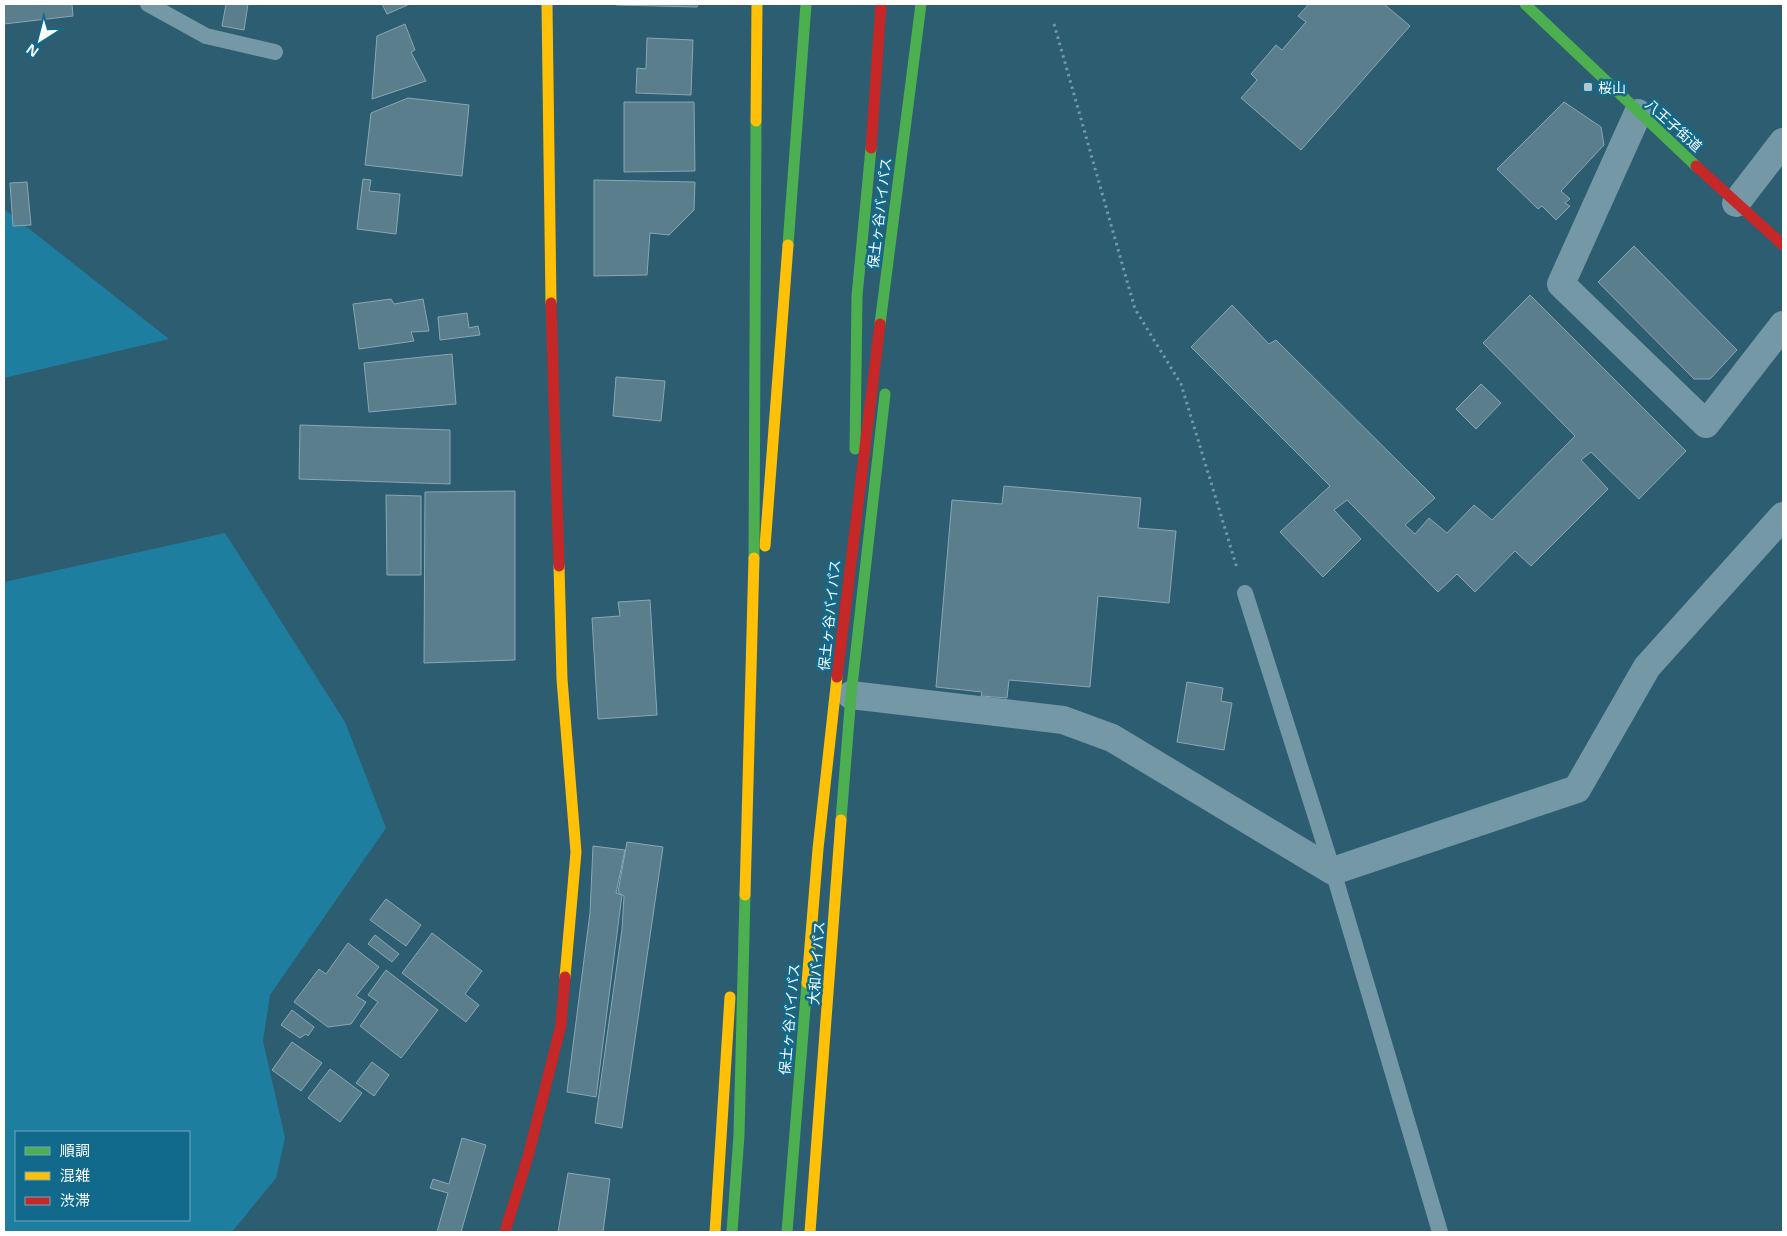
<svg xmlns="http://www.w3.org/2000/svg" width="1787" height="1236" font-family="'Noto Sans','Noto Sans JP',sans-serif">
<style>
.green{fill:#1e7ea0;fill-rule:evenodd}
.building{fill:#5a7e8c;stroke:#88a7b3}
.lines{fill:none;stroke-linecap:round;stroke-linejoin:round}
.path{stroke:#7498a5;stroke-width:3;stroke-dasharray:2.5 4;stroke-linecap:butt}
.lane{stroke:#7498a5;stroke-width:16}
.street{stroke:#7498a5;stroke-width:28}
.fast{stroke:#4caf50;stroke-width:11}
.slow{stroke:#ffc107;stroke-width:11}
.jam{stroke:#c62828;stroke-width:11}
.fast-bridge{stroke:#4caf50;stroke-width:11}
.slow-bridge{stroke:#ffc107;stroke-width:11}
.jam-bridge{stroke:#c62828;stroke-width:11}
.poi-dot{fill:#b6c6cd;stroke:#116a8c;stroke-width:2}
.labels{text-anchor:middle;dominant-baseline:central;stroke-width:5;stroke-linejoin:round;paint-order:stroke}
.poi-label{font-size:14px;fill:#fff;stroke:#116a8c;text-anchor:start}
.street-label{font-size:14px;fill:#fff;stroke:#116a8c}
</style>
<rect width="100%" height="100%" fill="#2d5d70"/>
<g class="green">
<polygon points="4,209 169,339 4,378"/>
<path d="M225,533L345,722L386,828L270,995L263,1041L285,1138L276,1178L232,1232H4V582ZM16,1132H189V1220H16Z"/>
</g>
<g class="building">
<polygon points="4,4 72,4 73,16 4,24"/>
<polygon points="226,4 248,4 244,30 222,26"/>
<polygon points="382,4 410,4 387,14"/>
<polygon points="616,4 698,4 697,7 616,5"/>
<polygon points="1309,4 1384,4 1410,26 1301,150 1241,98 1257,80 1251,74 1276,45 1282,50 1306,22 1298,16"/>
<polygon points="405,24 415,50 411,52 426,81 372,99 377,36"/>
<polygon points="647,38 693,40 691,95 636,93 637,68 646,69"/>
<polygon points="408,98 469,105 462,176 365,165 371,113"/>
<polygon points="624,102 694,102 695,171 624,172"/>
<polygon points="1564,102 1601,127 1604,145 1561,191 1570,199 1565,203 1570,206 1556,220 1542,206 1538,209 1497,169"/>
<polygon points="363,179 371,180 369,191 400,194 396,234 357,229"/>
<polygon points="594,180 695,182 694,210 669,235 650,233 647,275 594,276"/>
<polygon points="27,182 31,225 13,226 10,183"/>
<polygon points="1634,246 1737,350 1710,379 1694,379 1598,282"/>
<polygon points="1530,295 1686,451 1639,499 1591,452 1581,460 1608,489 1531,566 1515,551 1475,592 1457,574 1438,592 1347,500 1334,510 1361,539 1323,577 1280,532 1330,486 1191,347 1232,305 1269,344 1276,340 1435,498 1405,525 1415,534 1429,518 1447,533 1474,505 1492,520 1575,436 1483,343"/>
<polygon points="391,299 394,304 423,299 429,331 411,332 414,341 359,349 353,304"/>
<polygon points="467,313 469,328 478,326 480,335 440,340 438,317"/>
<polygon points="452,354 456,404 369,412 364,363"/>
<polygon points="616,377 665,381 661,421 613,416"/>
<polygon points="1481,384 1501,403 1476,429 1456,409"/>
<polygon points="300,425 450,430 450,484 299,479"/>
<polygon points="1004,486 1141,498 1138,528 1176,531 1169,603 1098,596 1090,687 1009,680 1007,698 981,696 982,692 936,687 952,500 1002,504"/>
<polygon points="515,491 515,660 424,663 425,492"/>
<polygon points="386,495 421,496 421,575 387,575"/>
<polygon points="650,600 657,715 598,719 592,618 620,616 618,602"/>
<polygon points="1187,682 1223,688 1221,701 1232,703 1224,750 1177,742"/>
<polygon points="627,842 663,847 622,1128 595,1123 622,929 624,896 618,892"/>
<polygon points="593,846 625,850 616,893 622,895 596,1097 567,1092 590,913"/>
<polygon points="386,899 421,925 406,946 370,920"/>
<polygon points="432,933 482,971 465,994 479,1005 466,1022 402,973"/>
<polygon points="375,935 399,954 392,962 368,944"/>
<polygon points="348,943 379,967 356,996 366,1002 351,1024 328,1027 294,1002 319,969 326,974"/>
<polygon points="386,970 438,1010 401,1058 360,1026 378,1002 368,995"/>
<polygon points="292,1010 314,1027 308,1036 306,1034 300,1038 281,1025"/>
<polygon points="292,1042 322,1063 301,1091 272,1070"/>
<polygon points="372,1062 389,1075 374,1096 356,1083"/>
<polygon points="330,1069 362,1093 340,1122 308,1098"/>
<polygon points="462,1138 486,1145 461,1232 437,1232 448,1193 430,1188 433,1179 449,1184"/>
<polygon points="568,1173 610,1179 603,1232 558,1232"/>
</g>
<g class="lines">
<polyline class="path" points="1054,24 1135,309 1181,384 1237,568"/>
<g class="lane">
<polyline points="148,4 206,36 275,52"/>
<polyline points="1245,593 1333,871 1440,1232"/>
</g>
<g class="street">
<polyline points="1638,113 1561,284 1706,424 1783,325"/>
<polyline points="1736,203 1783,142"/>
<polyline points="851,695 1063,720 1112,738 1333,871 1577,789 1647,667 1783,516"/>
</g>
<g class="fast">
<polyline points="1525,4 1696,166"/>
<polyline points="788,245 806,4"/>
<polyline points="855,449 857,296 871,148"/>
<polyline points="841,820 851,695 885,394"/>
</g>
<g class="slow">
<polyline points="547,4 551,303"/>
<polyline points="765,546 788,245"/>
<polyline points="559,566 562,679 576,852 565,977"/>
<polyline points="715,1232 730,997"/>
<polyline points="810,1232 841,820"/>
</g>
<g class="jam">
<polyline points="871,148 881,4"/>
<polyline points="1696,166 1783,245"/>
<polyline points="551,303 559,566"/>
<polyline points="505,1232 529,1153 561,1025 565,977"/>
</g>
<g class="fast-bridge">
<polyline points="880,324 921,4"/>
<polyline points="754,558 756,121"/>
<polyline points="732,1232 739,1135 745,895"/>
<polyline points="787,1232 807,983"/>
</g>
<g class="slow-bridge">
<polyline points="756,121 757,4"/>
<polyline points="745,895 754,558"/>
<polyline points="807,983 818,849 837,677"/>
</g>
<polyline class="jam-bridge" points="837,677 880,324"/>
</g>
<rect class="poi-dot" x="1583" y="82" width="10" height="10" rx="2.5"/>
<g class="labels">
<g class="poi-label">
<text x="1598" y="87">桜山</text>
</g>
<g class="street-label">
<text transform="translate(1674 125) rotate(42)">八王子街道</text>
<text transform="translate(879 213) rotate(-83)">保土ヶ谷バイパス</text>
<text transform="translate(829 615) rotate(-84)">保土ヶ谷バイパス</text>
<text transform="translate(816 963) rotate(-86)">大和バイパス</text>
<text transform="translate(789 1019) rotate(-85)">保土ヶ谷バイパス</text>
</g>
</g>
<rect width="1787" height="1236" fill="none" stroke="#ffffff" stroke-width="10"/>
<rect x="15" y="1131" width="175" height="90" fill="#116a8c" stroke="#70a6ba"/>
<rect x="25" y="1147" width="25" height="8" fill="#4caf50" stroke="#70a6ba"/>
<text x="60" y="1156" font-size="15" fill="#ffffff">順調</text>
<rect x="25" y="1172" width="25" height="8" fill="#ffc107" stroke="#70a6ba"/>
<text x="60" y="1181" font-size="15" fill="#ffffff">混雑</text>
<rect x="25" y="1197" width="25" height="8" fill="#c62828" stroke="#70a6ba"/>
<text x="60" y="1206" font-size="15" fill="#ffffff">渋滞</text>
<g transform="translate(40 40) rotate(216)" stroke="#116a8c" stroke-width="4" paint-order="stroke">
<path d="M0-4L9 19L0 12L-9 19Z" fill="#ffffff"/>
<text y="-8" font-size="14" font-weight="bold" text-anchor="middle" fill="#ffffff">N</text>
</g>
</svg>
